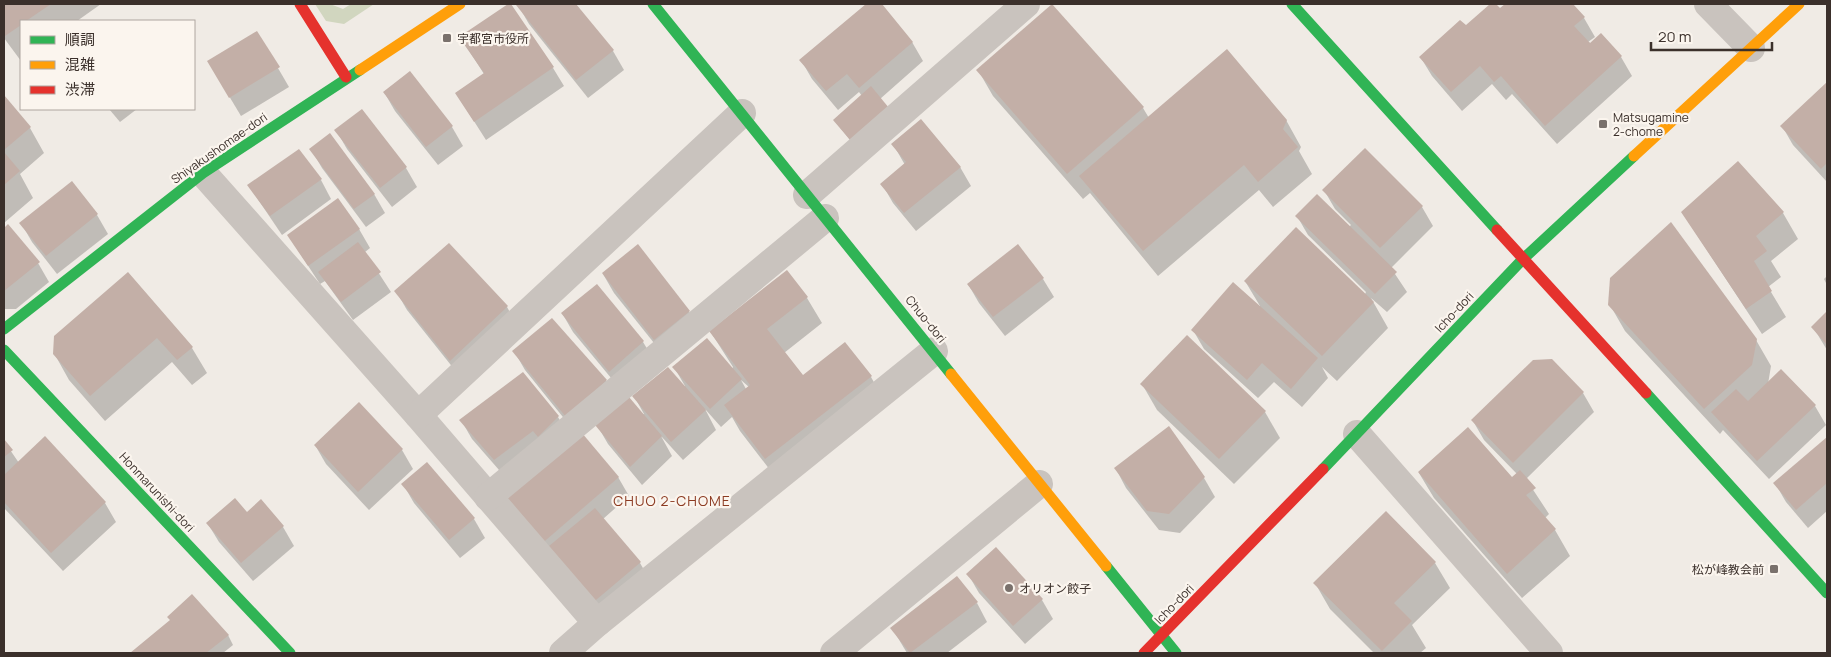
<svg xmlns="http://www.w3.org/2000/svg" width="1831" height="657" font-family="Manrope,'Noto Sans JP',sans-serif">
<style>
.green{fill:#d1d6bf}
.shadow{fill:#0003;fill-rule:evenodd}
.building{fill:#c3afa7}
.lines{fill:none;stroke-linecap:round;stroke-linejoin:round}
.street{stroke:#c9c3be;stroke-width:28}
.fast{stroke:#30b455;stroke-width:11}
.slow{stroke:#ff9f0a;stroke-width:11}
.jam{stroke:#e5322d;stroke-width:11}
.poi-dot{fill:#7a716c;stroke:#fbf5ee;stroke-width:2}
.labels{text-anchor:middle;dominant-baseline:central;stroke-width:4.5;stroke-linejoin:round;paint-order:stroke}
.poi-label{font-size:12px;fill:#3b302b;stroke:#fbf5ee;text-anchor:start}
.street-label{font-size:12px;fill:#3b302b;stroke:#fbf5ee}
.neighbourhood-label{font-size:14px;letter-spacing:1px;fill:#8c3b22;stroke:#fbf5ee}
</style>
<rect width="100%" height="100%" fill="#f0ebe5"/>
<polygon class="green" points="315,4 330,4 343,9 351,4 374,4 344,24 326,21"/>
<g class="shadow">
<polygon points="4,4 101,4 77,21 21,21 21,61 4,38"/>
<polygon points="520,4 575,4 613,51 624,70 588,98 529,24 518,5"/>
<polygon points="868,4 880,4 912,42 923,61 880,99 858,150 834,120 862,96 859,92 838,110 812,79 801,60"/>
<polygon points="1491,4 1499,10 1507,4 1571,4 1584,18 1595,37 1588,42 1621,57 1632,76 1557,144 1512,94 1506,100 1492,84 1462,111 1432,76 1421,58 1466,27"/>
<polygon points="257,32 289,87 241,116 220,81"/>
<polygon points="461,38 553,68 564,86 486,140 456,93 484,74"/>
<polygon points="978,70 1143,108 1149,118 1286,120 1301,147 1299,151 1312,174 1273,207 1259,190 1158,276 1090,193 1083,199 993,96"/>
<polygon points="410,72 452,127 463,146 438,165 395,111 384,92"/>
<polygon points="1827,84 1827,182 1793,145 1782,126"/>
<polygon points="4,97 30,128 44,153 20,174 33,198 4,223"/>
<polygon points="109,109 137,109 120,122"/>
<polygon points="362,110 406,168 417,187 392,207 347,149 336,130"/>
<polygon points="893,144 960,167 971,186 916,231 893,203 882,184 905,165"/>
<polygon points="311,149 374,194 385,213 366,227 322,168"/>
<polygon points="1365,150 1422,207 1433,226 1391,268 1407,292 1387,312 1371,298 1388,328 1337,381 1322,367 1328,378 1302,407 1274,382 1258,398 1204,349 1193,330 1260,306 1245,281 1365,294 1366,292 1308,235 1297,216 1349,227 1351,225 1335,209 1324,190"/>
<polygon points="1738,163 1783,213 1798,239 1771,261 1781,277 1768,287 1786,317 1762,334 1682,212"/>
<polygon points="321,180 331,199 282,235 249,186"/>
<polygon points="72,183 97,215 108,234 57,274 32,242 21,223"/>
<polygon points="8,226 38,263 49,282 16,309 4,309 4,229"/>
<polygon points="359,229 370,248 365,252 391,292 353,320 325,281 320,284 288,235"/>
<path d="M787,272L807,298L822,323L784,353L803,376L871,377L885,402L780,483L740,431L732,417L721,427L705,409L716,430L683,460L661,436L672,456L642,485L608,444L597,425L644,414L634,396L685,386L674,367L732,369L733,367L710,331ZM741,380L749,387L746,389Z"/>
<polygon points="128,274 192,348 207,373 192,385 172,362 105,421 69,380 54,353"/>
<polygon points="603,274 689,312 699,331 666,358 614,293"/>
<polygon points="1827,276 1827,285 1824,279"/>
<polygon points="1043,279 1054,297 1005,336 979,303 968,284"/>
<polygon points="396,291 507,307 518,326 462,379 407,310"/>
<polygon points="1610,305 1756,340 1771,366 1768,384 1781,370 1815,406 1826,425 1769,479 1723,430 1720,434 1625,331"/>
<polygon points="562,313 643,342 654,360 621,390 573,332"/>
<polygon points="1827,313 1827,350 1813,327"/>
<polygon points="552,320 606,381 617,400 581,433 618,477 629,496 603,519 640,563 651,582 601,624 514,522 579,437 525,370 514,351"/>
<polygon points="1552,361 1583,393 1594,412 1526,479 1549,514 1545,518 1555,530 1570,556 1522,598 1434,498 1419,473 1512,478 1517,474 1484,440 1473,421"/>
<polygon points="523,373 558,417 569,436 506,478 472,439 461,420"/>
<polygon points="1142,384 1265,412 1280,438 1234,484 1157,410"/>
<polygon points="359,404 402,450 413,469 369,510 326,464 315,445"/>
<polygon points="45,438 105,503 116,522 63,571 4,508 4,441 19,463"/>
<polygon points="1827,438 1827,511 1808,528 1786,502 1775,483"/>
<polygon points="1116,469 1204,478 1215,497 1180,533 1159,530 1126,488"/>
<polygon points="403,484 474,519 485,538 460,558 414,503"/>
<polygon points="247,514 283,527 294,546 253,581 219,542 208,524"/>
<polygon points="1435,563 1450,588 1412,625 1426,648 1420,653 1374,653 1330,609 1315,583"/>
<polygon points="968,574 1042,600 1053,619 1025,644 979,593"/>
<polygon points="977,603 987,622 947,653 907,653 892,628"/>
<polygon points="171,621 228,635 233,645 223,653 132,653"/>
</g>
<g class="building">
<polygon points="4,4 51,4 26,21 21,21 21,25 5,36"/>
<polygon points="508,4 511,4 554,67 474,122 455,93 484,73 459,37"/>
<polygon points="518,4 576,4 614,50 576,80 516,5"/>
<polygon points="866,4 882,4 913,42 859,88 847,74 826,91 799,60"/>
<polygon points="1052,4 1144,107 1067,174 976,70"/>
<polygon points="1490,4 1496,4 1500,8 1505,4 1573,4 1585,17 1574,26 1590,43 1601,33 1622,56 1545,126 1501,76 1494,82 1480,66 1451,92 1419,57 1460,20 1466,25"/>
<polygon points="257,31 280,67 229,98 207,61"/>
<polygon points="1227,49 1287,120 1283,129 1298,147 1258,182 1244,165 1143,251 1079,176"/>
<polygon points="410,71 453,126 426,147 383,92"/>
<polygon points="1827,82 1827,163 1821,169 1780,126"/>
<polygon points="871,86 889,108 851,141 833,120"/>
<polygon points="4,95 31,127 4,150"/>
<polygon points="362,109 407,167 380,188 334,130"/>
<polygon points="921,119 961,167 904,213 880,184 906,162 891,144"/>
<polygon points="330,133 375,194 354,209 309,149"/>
<polygon points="1365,148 1423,206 1380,248 1322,190"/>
<polygon points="299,149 322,179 270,216 247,185"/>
<polygon points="4,152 20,171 4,185"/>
<polygon points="1738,161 1784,212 1756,236 1767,251 1754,261 1772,291 1746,309 1681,212"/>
<polygon points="72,181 98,214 46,256 19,223"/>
<polygon points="1317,194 1397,272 1375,294 1295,216"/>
<polygon points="338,198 360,229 308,266 287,235"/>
<polygon points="1671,222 1757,339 1752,365 1704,409 1608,305 1610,278"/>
<polygon points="8,224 40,262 4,291 4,228"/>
<polygon points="1296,227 1374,302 1322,356 1244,281"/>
<polygon points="358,242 381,272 341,302 318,272"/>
<polygon points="449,243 508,306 450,361 394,291"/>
<polygon points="638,244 690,311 654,340 602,273"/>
<polygon points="1018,244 1044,278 993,317 967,284"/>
<polygon points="787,270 808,297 767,329 803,375 845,342 872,376 765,459 724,405 750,385 709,331"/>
<polygon points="128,272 193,347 177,360 157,338 90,396 53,354 54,336"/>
<polygon points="1233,282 1318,358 1291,389 1262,363 1247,380 1191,330"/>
<polygon points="597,284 644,341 609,372 561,313"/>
<polygon points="1827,311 1827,345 1811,327"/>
<polygon points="552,318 607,380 566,417 512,351"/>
<polygon points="1187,335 1266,411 1219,459 1140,384"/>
<polygon points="707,338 742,379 710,409 672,367"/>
<polygon points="1552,359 1584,392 1513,463 1471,420 1533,360"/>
<polygon points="668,367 706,410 671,442 632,396"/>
<polygon points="1781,369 1816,405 1757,461 1711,412 1736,389 1748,401"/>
<polygon points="523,372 559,416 538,437 533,431 494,460 459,420"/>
<polygon points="629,397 662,436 630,467 595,425"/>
<polygon points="359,402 403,449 358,492 314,445"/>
<polygon points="1169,426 1205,477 1169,514 1147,511 1114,468"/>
<polygon points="1468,427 1512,477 1520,470 1536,488 1526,495 1556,529 1507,574 1418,472"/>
<polygon points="582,433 619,477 539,546 501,503"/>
<polygon points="45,436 106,502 51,553 4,502 4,475"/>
<polygon points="1827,437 1827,483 1796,510 1773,483"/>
<polygon points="4,439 13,450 4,457"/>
<polygon points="427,462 475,518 449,540 401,484"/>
<polygon points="235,498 247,512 261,499 284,526 241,563 206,523"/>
<polygon points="595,508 641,562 590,605 543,551"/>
<polygon points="1386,511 1436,562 1394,603 1412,621 1382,651 1313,583"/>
<polygon points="996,547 1043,599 1013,626 966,574"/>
<polygon points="957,576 978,602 910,653 890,628"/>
<polygon points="192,594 229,635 206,653 130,653 170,620 167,617"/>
</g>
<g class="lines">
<g class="street">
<polyline points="1708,4 1751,48"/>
<polyline points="203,173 418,415 597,623"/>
<polyline points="807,195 1026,4"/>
<polyline points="418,415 742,113"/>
<polyline points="1357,434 1549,653"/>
<polyline points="488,497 825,218"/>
<polyline points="563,653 597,623 934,351"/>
<polyline points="834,653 1039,484"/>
</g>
<g class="fast">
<polyline points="653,4 951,374"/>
<polyline points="1292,4 1497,230"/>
<polyline points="4,329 203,173 360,70"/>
<polyline points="4,350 290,653"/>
<polyline points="1646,393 1827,593"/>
<polyline points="1323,469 1522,260 1634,156"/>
<polyline points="1106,566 1176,653"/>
</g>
<g class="slow">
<polyline points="360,70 460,4"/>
<polyline points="1634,156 1799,4"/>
<polyline points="951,374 1106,566"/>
</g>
<g class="jam">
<polyline points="300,4 346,77"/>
<polyline points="1497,230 1646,393"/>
<polyline points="1144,653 1323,469"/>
</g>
</g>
<g class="poi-dot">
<rect x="442" y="33" width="10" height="10" rx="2.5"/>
<rect x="1598" y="119" width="10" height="10" rx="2.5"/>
<rect x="1769" y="564" width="10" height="10" rx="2.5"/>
<circle cx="1009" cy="588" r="5"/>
</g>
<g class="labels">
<g class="poi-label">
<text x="457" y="38">宇都宮市役所</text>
<text x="1613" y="117">Matsugamine<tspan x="1613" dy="14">2-chome</tspan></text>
<text x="1764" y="569" text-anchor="end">松が峰教会前</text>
<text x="1019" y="588">オリオン餃子</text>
</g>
<g class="street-label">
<text transform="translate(219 148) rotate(-35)">Shiyakushomae-dori</text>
<text transform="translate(1454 312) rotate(-47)">Icho-dori</text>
<text transform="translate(926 319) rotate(51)">Chuo-dori</text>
<text transform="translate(157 492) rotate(47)">Honmarunishi-dori</text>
<text transform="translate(1174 604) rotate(-46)">Icho-dori</text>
</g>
<g class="neighbourhood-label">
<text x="672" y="500">CHUO 2-CHOME</text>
</g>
</g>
<rect width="1831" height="657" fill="none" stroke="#3b302b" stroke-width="10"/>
<rect x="20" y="20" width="175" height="90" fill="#fbf5ee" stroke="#aea6a0"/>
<rect x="30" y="36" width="25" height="8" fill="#30b455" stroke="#aea6a0"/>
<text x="65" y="45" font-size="15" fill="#3b302b">順調</text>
<rect x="30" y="61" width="25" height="8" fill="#ff9f0a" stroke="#aea6a0"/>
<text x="65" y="70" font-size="15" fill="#3b302b">混雑</text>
<rect x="30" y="86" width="25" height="8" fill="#e5322d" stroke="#aea6a0"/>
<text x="65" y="95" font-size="15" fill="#3b302b">渋滞</text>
<path d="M1651 42v8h121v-8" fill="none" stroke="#3b302b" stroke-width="2.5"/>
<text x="1658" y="42" font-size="15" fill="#3b302b" stroke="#fbf5ee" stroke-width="4" paint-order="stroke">20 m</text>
</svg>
